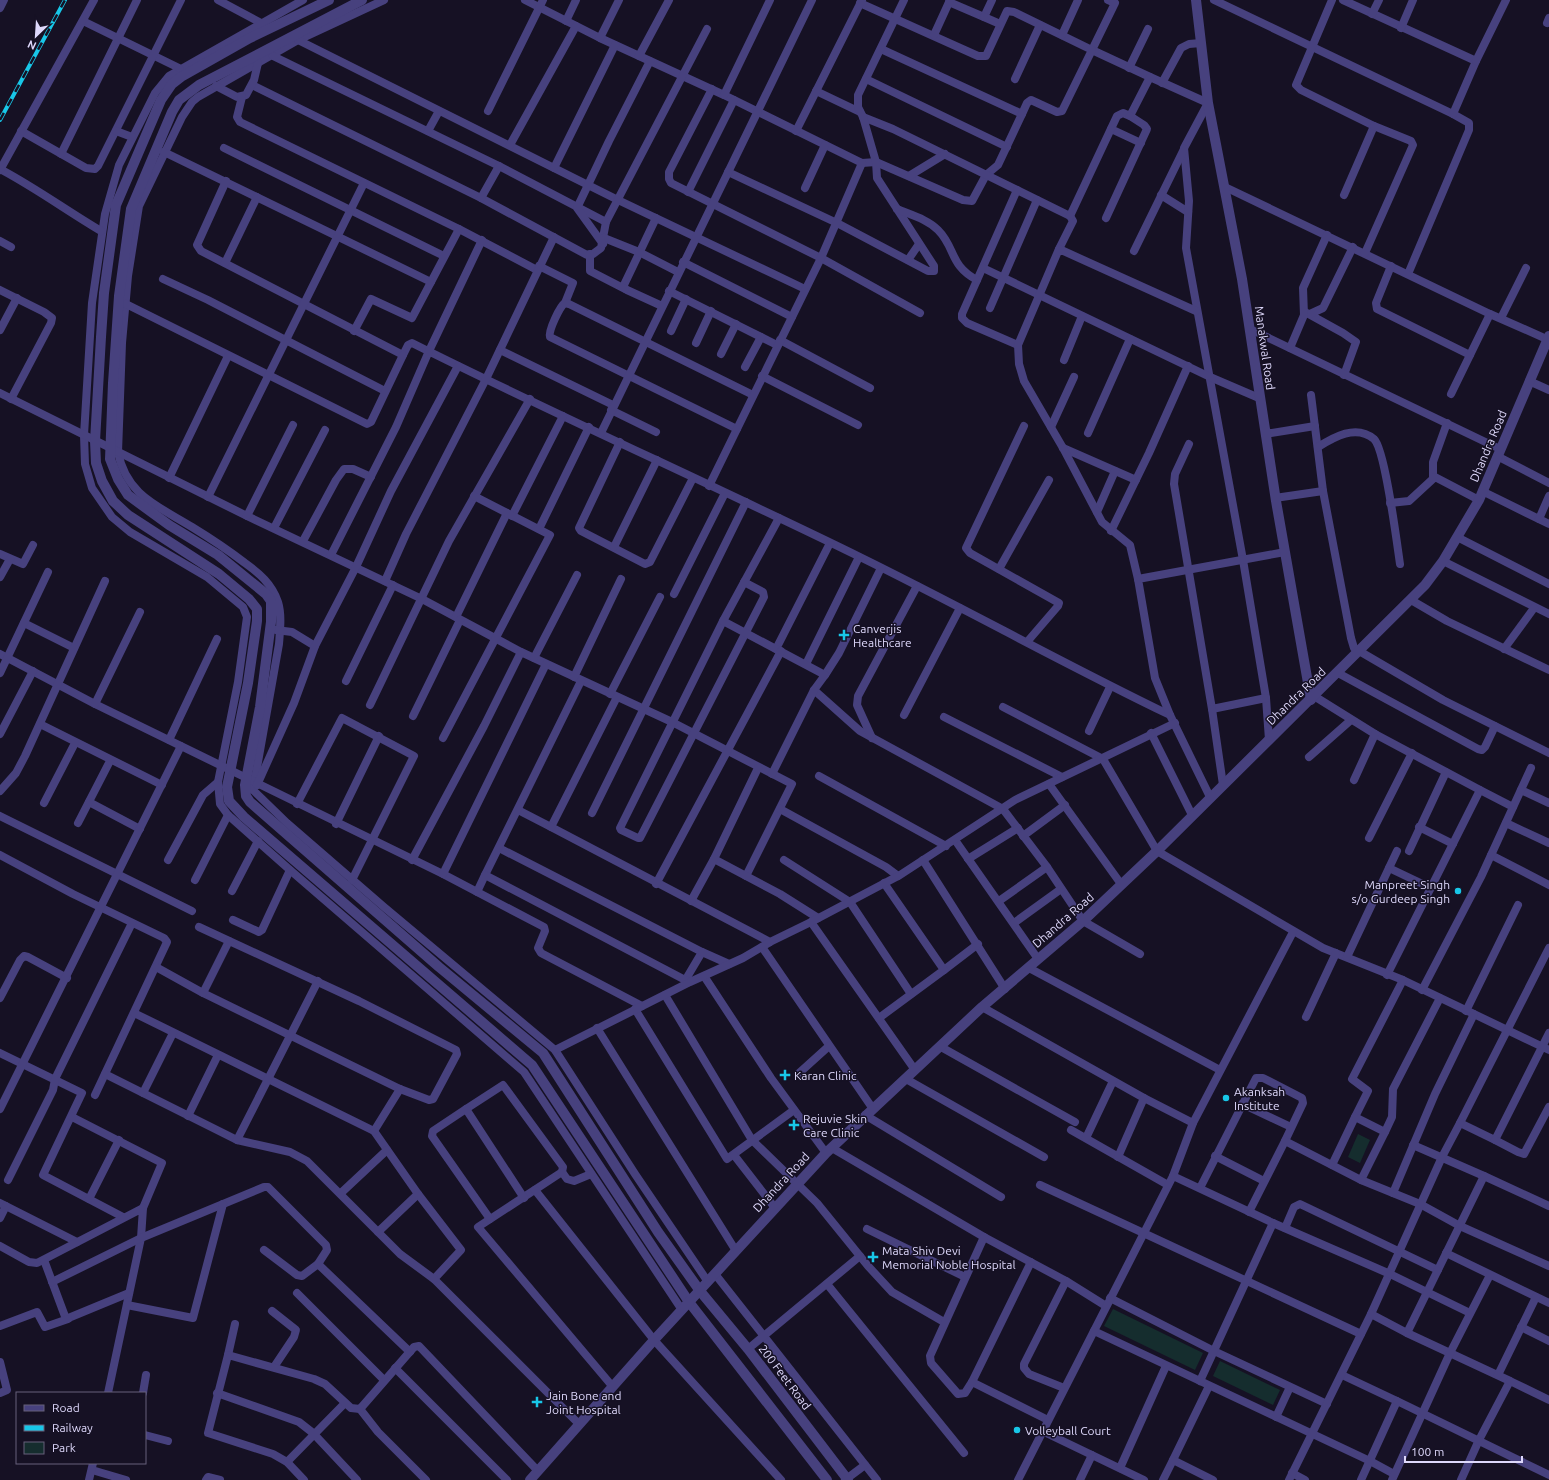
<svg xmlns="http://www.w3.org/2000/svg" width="1549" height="1480" font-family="Ubuntu,sans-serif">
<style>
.green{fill:#152d2e}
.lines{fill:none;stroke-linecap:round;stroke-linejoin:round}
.minor{stroke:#47417e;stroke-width:8}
.tertiary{stroke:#47417e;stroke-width:10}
.rail-casing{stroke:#18c7e8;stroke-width:4}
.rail{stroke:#161124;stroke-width:2.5;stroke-dasharray:8;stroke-linecap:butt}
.poi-dot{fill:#18c7e8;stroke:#161124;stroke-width:1.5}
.labels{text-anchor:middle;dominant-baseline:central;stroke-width:3;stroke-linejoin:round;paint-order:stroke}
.street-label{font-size:12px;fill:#ded8fb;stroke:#161124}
.poi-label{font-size:12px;fill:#ded8fb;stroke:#161124;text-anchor:start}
</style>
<rect width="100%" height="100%" fill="#161124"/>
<g class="green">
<polygon points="1358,1134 1370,1140 1360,1163 1348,1157"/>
<polygon points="1113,1309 1203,1353 1195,1370 1104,1326"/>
<polygon points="1220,1361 1280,1390 1273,1405 1213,1376"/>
</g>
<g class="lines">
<g class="minor">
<polyline points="218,0 261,23"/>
<polyline points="303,0 169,76 155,93 119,165 105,214 92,303 84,435 85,464 92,488 112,517 130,532 207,577 243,607 247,617 238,682 218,782 220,804 228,815 290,870 524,1072 682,1310"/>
<path d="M384,0L298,40L198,97L192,102L182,117L139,206L128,276L122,343L118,452C126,495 158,506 192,527C210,538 228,550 245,563C259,573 272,584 278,602C282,615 280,631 279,644L253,790L287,823L384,907L555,1050L635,1174L708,1282"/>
<polyline points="525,0 600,38 724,95 862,163 876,162 963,200 972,201 986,175 998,165 1022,114 881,49"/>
<polyline points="1108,0 1115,3 1092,50 1150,77"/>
<polyline points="1214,0 1453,114 1469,123 1469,130 1408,274"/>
<polyline points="1332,0 1296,85 1301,90 1374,126 1344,195"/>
<polyline points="1343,0 1476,61 1453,114"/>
<polyline points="949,2 984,17 992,0"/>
<polyline points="860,3 978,56 986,56 1007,11 1014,12 1092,50 1062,111 1057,112 1031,100 1027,103 1022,114"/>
<polyline points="0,8 4,0"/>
<polyline points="1372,14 1379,0"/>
<polyline points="984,17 1000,24"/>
<polyline points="83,21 179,68"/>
<polyline points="566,21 576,0"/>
<polyline points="1547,23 1549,18"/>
<polyline points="1401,28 1413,0"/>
<polyline points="934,35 950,0"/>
<polyline points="1062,35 1078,0"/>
<polyline points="600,38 619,0"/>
<polyline points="298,40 618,200 805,289"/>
<polyline points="273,56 499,166 606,222 707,29"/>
<polyline points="639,56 669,0"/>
<polyline points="1476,61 1506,0"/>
<polyline points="1129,68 1148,29"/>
<polyline points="866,79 1007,147"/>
<polyline points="1015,79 1040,25"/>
<polyline points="1162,83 1181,48 1189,44 1201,43"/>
<polyline points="252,85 481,198 587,255 593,254 601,248 606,222"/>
<polyline points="216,86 237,97 246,95 254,80 258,63"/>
<polyline points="712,89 669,172 669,179 671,183 821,258 920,313"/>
<polyline points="816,91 860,112"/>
<polyline points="724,95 770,0"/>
<polyline points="242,97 237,117 240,122 459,229 537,270"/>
<polyline points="488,111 543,0"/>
<polyline points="863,117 893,129 1070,216 1073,221 1059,249"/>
<polyline points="1111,129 1141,143"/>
<polyline points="21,131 86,168 95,169 98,166 181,0"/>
<polyline points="116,131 132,137"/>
<polyline points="428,131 439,111"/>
<polyline points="796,131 862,0"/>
<polyline points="510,145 576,26"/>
<polyline points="224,148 444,256"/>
<polyline points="164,152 431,282"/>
<polyline points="61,154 137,0"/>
<polyline points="554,168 615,45"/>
<path d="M0,169C36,188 67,211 101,231"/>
<polyline points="0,170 94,0"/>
<polyline points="728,172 837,223 928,271 934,271 934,266 877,178 876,162 863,117 858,107 858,95 904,0"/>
<polyline points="909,176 945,154"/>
<path d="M226,181L197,245L201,251L403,355L408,345L412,343C560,417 711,484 860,557C964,608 1066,665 1170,715"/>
<polyline points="1225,187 1490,314 1549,340"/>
<polyline points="805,188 825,145"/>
<polyline points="1017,190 962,314 962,318 967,323 1018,345"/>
<polyline points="688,192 734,100"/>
<polyline points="1161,195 1188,212"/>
<polyline points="481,198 499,166"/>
<path d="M897,209C911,215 927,219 938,230C956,248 949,265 977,280"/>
<polyline points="1070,216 1117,116 1123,113 1130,116 1150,77 1208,103 1184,148 1189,201 1186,248 1243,560 1266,698 1269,740"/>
<polyline points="656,218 623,287 627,290 662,306"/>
<polyline points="1106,218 1147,129 1144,125 1130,116"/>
<polyline points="604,238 639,252 678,272"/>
<polyline points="0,241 11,247"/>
<polyline points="603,244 577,208 609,141 650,61"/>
<polyline points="1134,251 1184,149"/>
<polyline points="1365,253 1413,145 1411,141 1374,126"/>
<polyline points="590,254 590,271 625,289"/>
<polyline points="908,260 919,244"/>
<polyline points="683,262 792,317"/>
<polyline points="225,263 257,197"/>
<polyline points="539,266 573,283 565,303"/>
<polyline points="1391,266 1376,303 1377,309 1470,355"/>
<polyline points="983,268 1210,377 1259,398"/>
<polyline points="163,279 208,300 385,391"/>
<polyline points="0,290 44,312 52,318 51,323 11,399"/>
<polyline points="669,291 777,345"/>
<polyline points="126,304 367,424 371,422 403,355"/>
<polyline points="990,308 1037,200"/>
<polyline points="1305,312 1343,333 1356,342 1344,375"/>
<polyline points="1310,314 1323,308 1325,304 1353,247"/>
<polyline points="1501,318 1526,268"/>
<polyline points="1250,329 1500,449"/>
<polyline points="0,330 17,298"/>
<polyline points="354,331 371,299 412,318 459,229"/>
<polyline points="671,331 686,299"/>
<polyline points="780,340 870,388"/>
<polyline points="696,343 711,311"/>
<polyline points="1290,348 1304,315 1303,288 1327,235"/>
<polyline points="500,350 613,405"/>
<polyline points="721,354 736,324"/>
<polyline points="1064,360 1082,316"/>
<polyline points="745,367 761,337"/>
<polyline points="762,376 858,425"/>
<polyline points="1529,381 1549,390"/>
<polyline points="0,393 247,516 422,599 521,652 672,722 792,784 746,876"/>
<polyline points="1451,394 1490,314"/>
<polyline points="1311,395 1323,491 1351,638 1354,648 1443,700 1549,753"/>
<polyline points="611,410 656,432"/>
<polyline points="1024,426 966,548 970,553 1059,603 1058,606 1027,642"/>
<polyline points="1051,427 1074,377"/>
<path d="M737,429L550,337C548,331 560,306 565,303L569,304L753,395"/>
<polyline points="601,433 812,0"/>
<polyline points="1088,433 1130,339"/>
<polyline points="1265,434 1315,426"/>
<polyline points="620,442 579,528 581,531 645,564 650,562 693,478"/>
<polyline points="1189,444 1175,474 1174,484 1212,709 1266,698"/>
<path d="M1318,447C1334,437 1356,424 1374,439C1385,449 1397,544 1400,564"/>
<polyline points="1063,448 1136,480"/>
<polyline points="1497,456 1549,483"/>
<polyline points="169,478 228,356"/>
<polyline points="1433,478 1433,462 1447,423"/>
<polyline points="709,486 821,258 862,163"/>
<polyline points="1482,491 1549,524"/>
<polyline points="208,497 364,183"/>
<polyline points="1275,498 1323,491"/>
<polyline points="1390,503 1409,501 1435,477 1479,500"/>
<polyline points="1097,512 1115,471"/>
<polyline points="247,516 293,425"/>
<polyline points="512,516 563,416"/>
<polyline points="1539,519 1549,496"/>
<polyline points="274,528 325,430"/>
<polyline points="539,529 589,427"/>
<polyline points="1111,531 1149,453 1188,366"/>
<polyline points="1457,537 1549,584"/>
<polyline points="303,541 336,480 344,469 353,469 371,477"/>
<polyline points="614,547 657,460"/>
<polyline points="0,554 23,564 33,545"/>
<polyline points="331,555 396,427 429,351 482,240"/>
<polyline points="1443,561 1549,614"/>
<polyline points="999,569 1049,480"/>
<polyline points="0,577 10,559"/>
<polyline points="1138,579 1130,545 1102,522 1063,448 1024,381 1019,364 1018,345 1059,249 1196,311"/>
<polyline points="385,581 406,534 486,379 554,237"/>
<polyline points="674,594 725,493"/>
<polyline points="1411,600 1447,621 1549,670"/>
<polyline points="456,617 507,513"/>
<polyline points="723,621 620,828 621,830 638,838 640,838 764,597 763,592 744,582"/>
<polyline points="24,623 74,648"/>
<polyline points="276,630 292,632 315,646"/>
<polyline points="776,649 830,543"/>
<polyline points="1504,649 1534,608"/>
<polyline points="0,654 95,704 443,874 544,927 545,931 538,948 541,953 642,1006"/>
<polyline points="534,658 577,575"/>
<polyline points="806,664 859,557"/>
<polyline points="0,673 48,572"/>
<polyline points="1338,673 1478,749 1482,750 1485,747 1495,726"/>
<polyline points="825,675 839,653 881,568"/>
<polyline points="574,677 621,579"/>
<polyline points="346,681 393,585"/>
<polyline points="814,690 860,731 1003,809 1047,867 1083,921 1140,954"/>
<polyline points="610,694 660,597"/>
<polyline points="1314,696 1375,734 1480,790 1387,975"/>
<polyline points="617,697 551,827 770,942"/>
<polyline points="95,704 140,612"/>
<polyline points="370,705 449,541 530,399"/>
<polyline points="1003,707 1103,759 1157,851 1323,948 1403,980 1549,1050"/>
<polyline points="1212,709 1223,785"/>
<polyline points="904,715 960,608"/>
<polyline points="413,716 460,620"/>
<polyline points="944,717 1062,777"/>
<polyline points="40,724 162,785"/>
<polyline points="1089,731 1110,687"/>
<polyline points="1151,733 1192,815"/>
<polyline points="0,734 33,671"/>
<polyline points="443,738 550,535 474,496"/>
<polyline points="872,738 857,705 858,696 917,586"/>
<polyline points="169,740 217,639"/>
<polyline points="1309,757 1351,720"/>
<polyline points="772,774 814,690 825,675 723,621 779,518"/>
<polyline points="819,776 946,846"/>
<polyline points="1354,780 1375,734"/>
<polyline points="1049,784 1121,884"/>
<polyline points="257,785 294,703 315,646 356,567 391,491 458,366"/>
<polyline points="1480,790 1513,807"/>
<polyline points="1521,790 1549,803"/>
<polyline points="0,791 16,773 25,756 105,581"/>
<polyline points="1210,797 1170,715 1155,678 1138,579 1285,552"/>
<polyline points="89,802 140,829"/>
<polyline points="44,803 75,743"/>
<polyline points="297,804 342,718 414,756 352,880"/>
<polyline points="780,809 886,867 898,876"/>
<polyline points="518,810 551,827"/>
<polyline points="592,813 746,502"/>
<polyline points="0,816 192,911"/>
<polyline points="78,823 110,761"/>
<polyline points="1506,823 1549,843"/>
<polyline points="336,824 379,736"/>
<polyline points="1419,827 1453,844"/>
<polyline points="1023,836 1065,805"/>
<polyline points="1369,838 1412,753"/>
<polyline points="955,840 1038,959"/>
<polyline points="499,848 702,952 686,979"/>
<polyline points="1409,851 1446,772"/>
<polyline points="0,855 73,894 164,938 167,942 95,1095"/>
<polyline points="1491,855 1549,885"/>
<polyline points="714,859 780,894 818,918"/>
<polyline points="968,859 1018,828"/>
<polyline points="168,860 203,795 218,782"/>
<polyline points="412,860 484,726 521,652"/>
<polyline points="784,860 850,902 911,994"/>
<polyline points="923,860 1005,989"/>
<polyline points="1389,868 1431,888"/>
<polyline points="443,874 546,664"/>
<polyline points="485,875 581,681"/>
<polyline points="195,880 228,815"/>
<polyline points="656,884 781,651"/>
<polyline points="232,891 258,841"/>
<polyline points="477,892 485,875 689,982"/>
<polyline points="691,901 714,859 758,768"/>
<polyline points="999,901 1047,867"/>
<polyline points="233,920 259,932 262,930 290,870"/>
<polyline points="811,922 915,1070"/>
<polyline points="1014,923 1061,889"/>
<polyline points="762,947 873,1109"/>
<polyline points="1549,948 1460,1123 1495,1140 1549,1033"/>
<polyline points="702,952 729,964"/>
<polyline points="1347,957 1397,851"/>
<polyline points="156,967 203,993 400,1089 429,1100 433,1099 457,1054 456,1050 359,1001 199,927"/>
<polyline points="1029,968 1220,1070"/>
<polyline points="944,970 978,944"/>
<polyline points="704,976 771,1078 826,1153"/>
<polyline points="1422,990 1481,877 1531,768"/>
<polyline points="203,993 229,941"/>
<polyline points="665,995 752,1140 817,1203 868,1266 892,1292 944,1322"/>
<polyline points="0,998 20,960 24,956 28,957 67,978"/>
<polyline points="982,1007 1144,1098 1193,1123"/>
<polyline points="635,1009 727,1159 794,1110"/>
<polyline points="1466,1011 1518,905"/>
<polyline points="134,1013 374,1131 418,1194 461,1250 434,1279 579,1424"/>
<polyline points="1306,1017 1336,953"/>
<polyline points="879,1018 944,970 884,883"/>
<polyline points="597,1028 736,1251"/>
<polyline points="941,1047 1075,1122"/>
<polyline points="555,1050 690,982 743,958 770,942 811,922 900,875 1015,800 1175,723"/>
<polyline points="0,1053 82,1093 43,1175 123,1217"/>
<polyline points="105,1074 237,1140 290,1152 307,1161 400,1254 434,1279"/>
<polyline points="798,1074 829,1046"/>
<polyline points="906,1079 1044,1157"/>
<polyline points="143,1093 173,1033"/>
<polyline points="1242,1104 1291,1127"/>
<polyline points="0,1109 181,746"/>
<polyline points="466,1109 503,1085 563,1167 562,1172"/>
<polyline points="865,1115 1001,1197"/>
<polyline points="188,1116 218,1055"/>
<polyline points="72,1117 162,1163 143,1208"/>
<polyline points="1355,1117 1368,1091 1352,1079 1403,980"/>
<polyline points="1071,1130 1168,1185"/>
<polyline points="374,1131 400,1089"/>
<polyline points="1385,1132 1392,1117 1393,1089 1440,998"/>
<polyline points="1086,1138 1113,1081"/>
<polyline points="237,1140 318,981"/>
<polyline points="1495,1140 1518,1152 1524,1154 1549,1107"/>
<polyline points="1413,1145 1484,1176"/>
<polyline points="832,1148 984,1237 1066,1281 1106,1306"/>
<polyline points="734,1155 775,1208"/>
<polyline points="1215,1156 1264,1181"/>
<polyline points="1118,1157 1144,1098"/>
<polyline points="1332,1165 1355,1117 1385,1132 1361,1180"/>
<polyline points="591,1174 574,1181 567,1179 562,1172 478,1227 613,1387"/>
<polyline points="1173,1176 1193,1123 1293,932"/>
<polyline points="8,1180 53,1090 55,1079 132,923"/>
<polyline points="1040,1185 1361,1334"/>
<polyline points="1200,1188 1256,1078 1263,1078 1302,1098 1303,1103 1285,1141"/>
<polyline points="535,1190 654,1340 781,1480"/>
<polyline points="341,1193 387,1150"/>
<polyline points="1393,1193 1435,1094 1474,1014"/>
<polyline points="89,1199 119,1140"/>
<polyline points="0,1203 77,1242"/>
<polyline points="1249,1212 1285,1141 1361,1180 1420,1204 1460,1226 1549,1266"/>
<polyline points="0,1218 6,1206"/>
<polyline points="490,1219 432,1136 433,1131 466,1109 524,1198"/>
<polyline points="1285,1228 1294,1207 1300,1204 1438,1270"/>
<polyline points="867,1229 965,1277"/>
<polyline points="378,1232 418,1194"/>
<polyline points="0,1246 29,1262 37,1263 143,1208 141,1238 108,1393"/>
<polyline points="264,1250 297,1275 302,1276 318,1264"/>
<polyline points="1446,1253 1549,1303"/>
<polyline points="44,1260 66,1319 129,1293"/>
<polyline points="1031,1262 972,1382 1048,1420"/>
<polyline points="715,1274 877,1480"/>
<polyline points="52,1282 141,1238 264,1187 268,1187 326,1245 327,1250 318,1264 410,1352"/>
<polyline points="827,1284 964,1453"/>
<polyline points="297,1293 384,1380"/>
<polyline points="1110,1298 1214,1351 1327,1404"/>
<polyline points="127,1305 193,1318 223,1204"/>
<polyline points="272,1311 296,1330 294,1337 274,1367"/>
<polyline points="1371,1314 1442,1157 1460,1123"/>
<polyline points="0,1326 37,1312 45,1327 68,1319"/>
<polyline points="1521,1327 1549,1341"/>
<polyline points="1094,1331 1370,1461 1394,1474"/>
<polyline points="1407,1333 1510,1381 1479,1440 1461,1480"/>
<polyline points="748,1349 860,1256"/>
<polyline points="228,1355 235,1324"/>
<polyline points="0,1362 7,1390 0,1393"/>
<polyline points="395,1368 507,1480"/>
<polyline points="1342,1375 1397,1401 1361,1480"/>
<polyline points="1498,1375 1536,1297"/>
<polyline points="1200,1381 1273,1223"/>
<polyline points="1510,1381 1549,1400"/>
<polyline points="972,1382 965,1393 958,1394 931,1363 930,1356 984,1237"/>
<polyline points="1064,1388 1029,1374 1024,1368 1024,1364 1066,1281"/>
<polyline points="143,1393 146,1375"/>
<polyline points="217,1393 299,1422 313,1433 357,1480"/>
<polyline points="1397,1401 1549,1475"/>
<polyline points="360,1409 378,1432 426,1480"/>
<polyline points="1276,1417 1290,1387"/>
<polyline points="1042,1431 1144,1480"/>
<polyline points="145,1435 168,1441"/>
<polyline points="1173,1460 1209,1386"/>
<polyline points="287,1462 345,1403"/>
<polyline points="1120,1468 1166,1366"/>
<polyline points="92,1470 126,1480"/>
<polyline points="1292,1473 1305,1480"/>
<polyline points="89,1480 93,1463"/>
<polyline points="206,1480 208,1477 220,1480"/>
<polyline points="304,1480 287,1462 273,1454 208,1433 228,1355 314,1379 325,1384 351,1408 360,1409 414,1347 419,1346 538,1471"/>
<polyline points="845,1480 865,1465"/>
<polyline points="1018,1480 1173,1176 1273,1223 1390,1274 1470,1313"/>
<polyline points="1080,1480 1092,1455"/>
<polyline points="1163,1480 1173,1460 1213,1480"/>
<polyline points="1289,1480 1371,1314 1407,1333 1484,1176 1549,1206"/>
<polyline points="1392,1480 1450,1353 1490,1275"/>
</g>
<g class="tertiary">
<polyline points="329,0 250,38 181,77 172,84 161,100 116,205 104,293 101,337 95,441 96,463 102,481 113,501 128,515 219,574 249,599 257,609 257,621 248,683 227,787 229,801 244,817 532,1065 689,1302 827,1480"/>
<polyline points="362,0 199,85 179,100 172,112 131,209 119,296 113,383 110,459 118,479 128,495 169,525 218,555 266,594 271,601 271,622 260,707 245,785 246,796 250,802 439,967 543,1053 658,1232 700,1291 748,1349 848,1480"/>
<polyline points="1196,0 1208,103 1242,279 1276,501 1311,700"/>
<polyline points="530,1480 654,1340 826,1153 982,1007 1083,921 1157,851 1425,585 1443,561 1479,500 1549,336"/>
</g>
<defs>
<polyline id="rail" points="0,120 65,0"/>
</defs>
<use href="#rail" class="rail-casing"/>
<use href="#rail" class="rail"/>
</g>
<g class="poi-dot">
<path d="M842 629h4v4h4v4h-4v4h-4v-4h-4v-4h4z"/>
<circle cx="1458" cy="891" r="4"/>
<path d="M783 1069h4v4h4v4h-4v4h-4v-4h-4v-4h4z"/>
<circle cx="1226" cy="1098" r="4"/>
<path d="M792 1119h4v4h4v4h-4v4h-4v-4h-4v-4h4z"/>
<path d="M871 1251h4v4h4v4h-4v4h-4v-4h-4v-4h4z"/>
<path d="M535 1396h4v4h4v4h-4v4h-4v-4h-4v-4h4z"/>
<circle cx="1017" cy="1430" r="4"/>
</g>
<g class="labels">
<g class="street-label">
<text transform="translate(1265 348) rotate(82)">Manakwal Road</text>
<text transform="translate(1488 446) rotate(-67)">Dhandra Road</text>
<text transform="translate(1296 696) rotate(-44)">Dhandra Road</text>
<text transform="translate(1063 920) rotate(-41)">Dhandra Road</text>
<text transform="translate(781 1182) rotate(-47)">Dhandra Road</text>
<text transform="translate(785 1377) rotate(53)">200 Feet Road</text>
</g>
<g class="poi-label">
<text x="853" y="628">Canverjis<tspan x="853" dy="14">Healthcare</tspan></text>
<text x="1450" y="884" text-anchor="end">Manpreet Singh<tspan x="1450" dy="14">s/o Gurdeep Singh</tspan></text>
<text x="794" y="1075">Karan Clinic</text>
<text x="1234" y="1091">Akanksah<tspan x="1234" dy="14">Institute</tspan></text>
<text x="803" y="1118">Rejuvie Skin<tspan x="803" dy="14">Care Clinic</tspan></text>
<text x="882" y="1250">Mata Shiv Devi<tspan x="882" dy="14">Memorial Noble Hospital</tspan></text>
<text x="546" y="1395">Jain Bone and<tspan x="546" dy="14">Joint Hospital</tspan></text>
<text x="1025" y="1430">Volleyball Court</text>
</g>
</g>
<rect x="16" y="1392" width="130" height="72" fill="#161124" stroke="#66617a"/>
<rect x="24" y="1405" width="20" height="6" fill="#47417e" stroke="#66617a"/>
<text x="52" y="1412" font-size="12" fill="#ded8fb">Road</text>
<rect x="24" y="1425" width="20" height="6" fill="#18c7e8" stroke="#66617a"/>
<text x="52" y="1432" font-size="12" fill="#ded8fb">Railway</text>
<rect x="24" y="1442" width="20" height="12" fill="#152d2e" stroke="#66617a"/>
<text x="52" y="1452" font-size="12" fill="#ded8fb">Park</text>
<g transform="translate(36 36) rotate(205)" stroke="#161124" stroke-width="3" paint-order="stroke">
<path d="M0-3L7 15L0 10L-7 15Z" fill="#ded8fb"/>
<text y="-6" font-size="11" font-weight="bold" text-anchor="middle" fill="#ded8fb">N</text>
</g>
<path d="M1405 1456v6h117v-6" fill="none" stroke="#ded8fb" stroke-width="2"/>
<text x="1411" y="1456" font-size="12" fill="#ded8fb" stroke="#161124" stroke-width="3" paint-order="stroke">100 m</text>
</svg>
